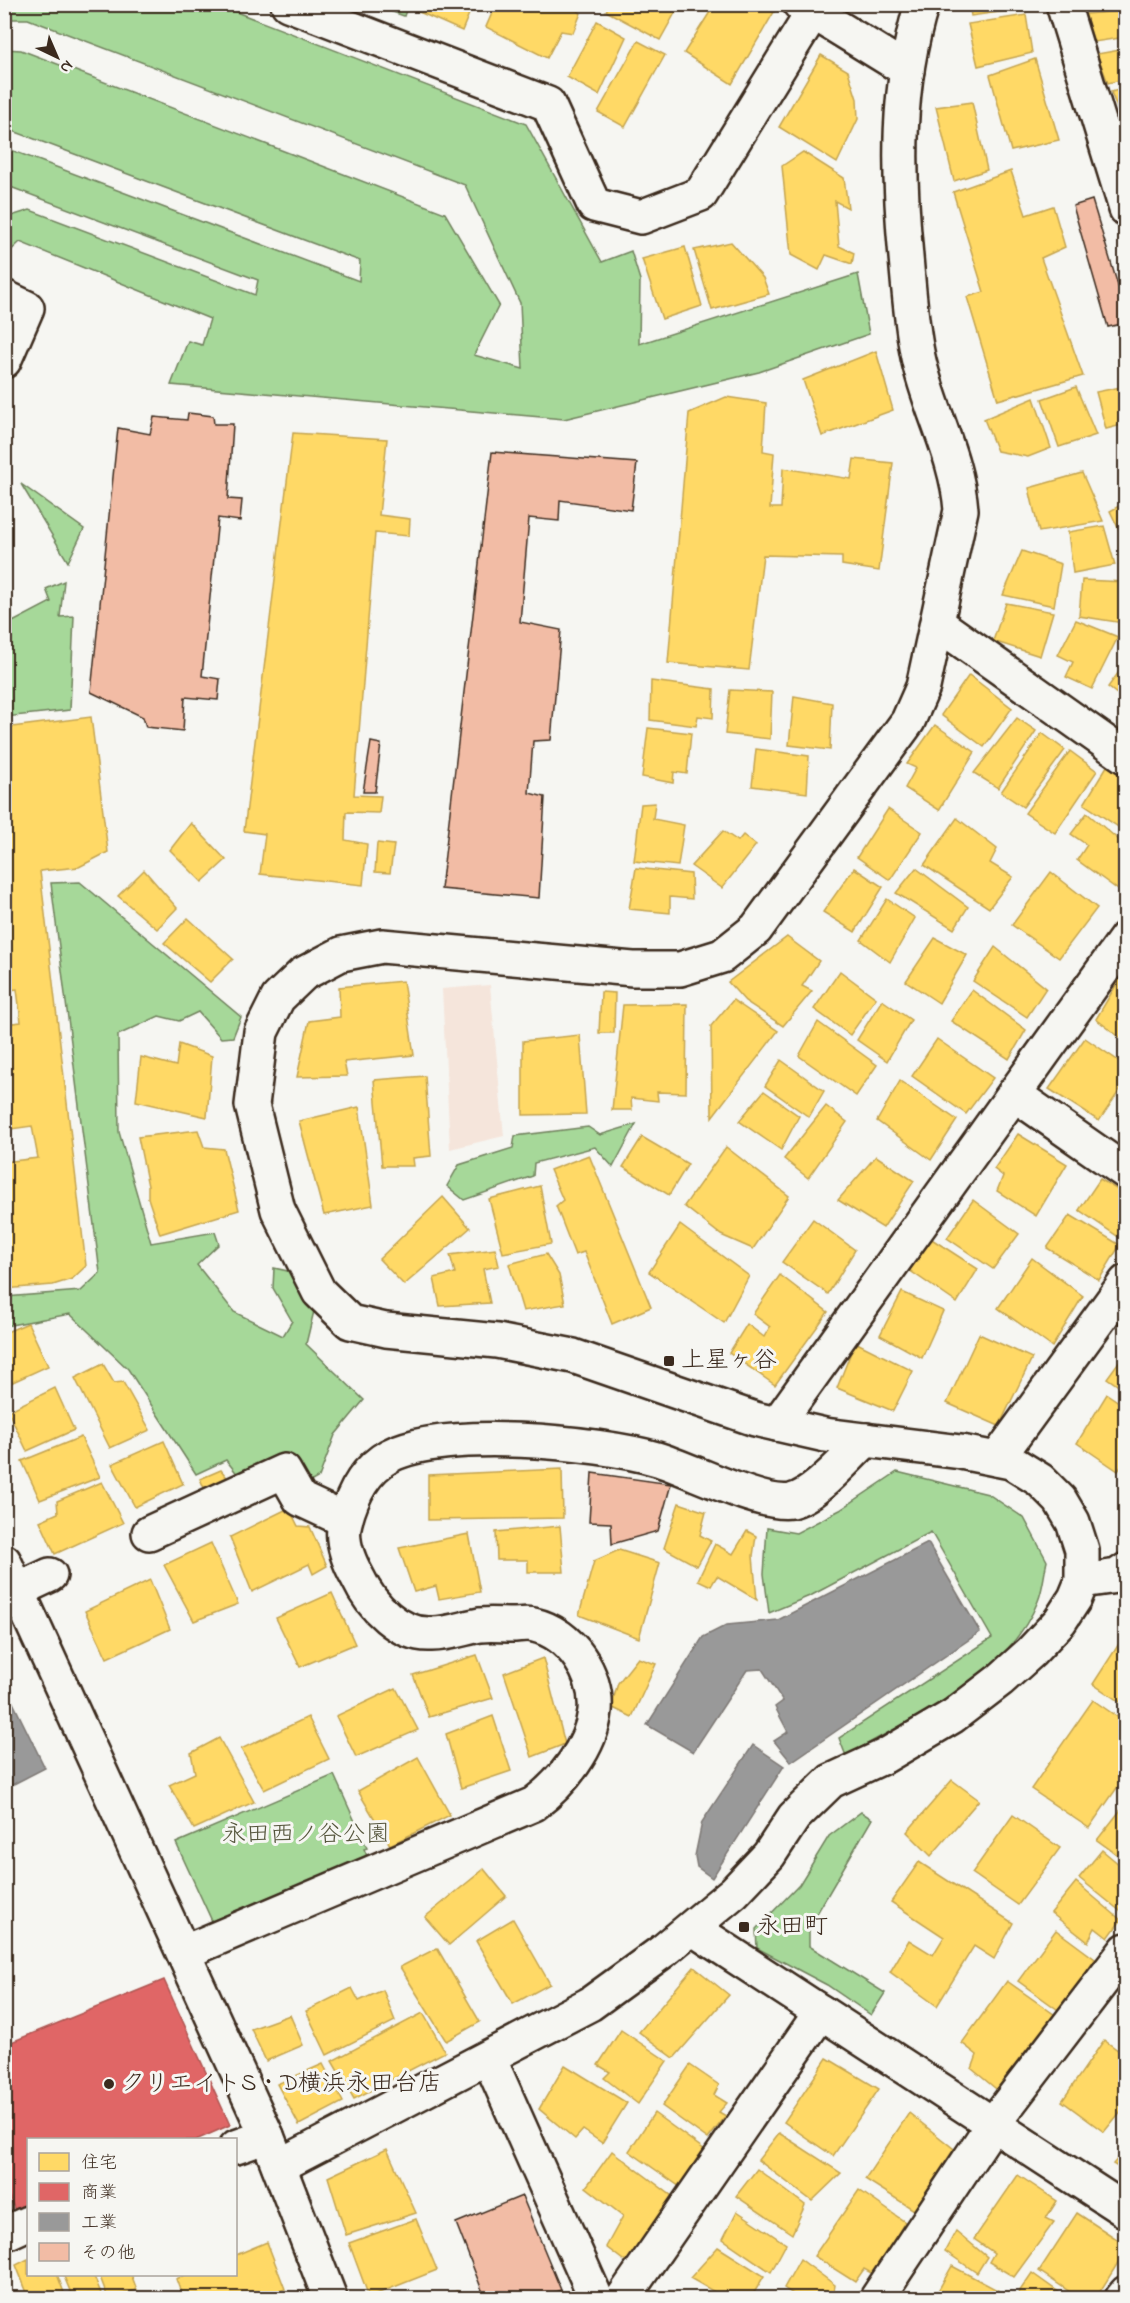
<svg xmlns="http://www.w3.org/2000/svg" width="1130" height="2303" font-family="'Indie Flower','Klee One',sans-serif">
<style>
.built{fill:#f5e5db}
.green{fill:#a6d899;stroke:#70815c;stroke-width:1.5}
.homes{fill:#ffd966;stroke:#c4a450;stroke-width:1.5}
.shops{fill:#e06666;stroke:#ae5450;stroke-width:1.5}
.industry{fill:#999;stroke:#7d7874;stroke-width:1.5}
.building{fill:#f2bca5;stroke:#3b2a1e;stroke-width:1.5}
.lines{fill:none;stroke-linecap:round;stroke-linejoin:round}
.minor-casing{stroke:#3b2a1e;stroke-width:38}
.minor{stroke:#f6f6f2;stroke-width:33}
.poi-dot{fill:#3b2a1e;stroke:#f6f6f2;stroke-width:2}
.labels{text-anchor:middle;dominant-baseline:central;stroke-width:6;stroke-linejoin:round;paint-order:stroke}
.poi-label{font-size:24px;fill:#3b2a1e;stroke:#f6f6f2;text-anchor:start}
.park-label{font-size:24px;fill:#56563d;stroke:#f6f6f2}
</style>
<rect width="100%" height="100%" fill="#f6f6f2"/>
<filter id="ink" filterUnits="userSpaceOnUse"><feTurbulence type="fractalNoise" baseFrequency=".0167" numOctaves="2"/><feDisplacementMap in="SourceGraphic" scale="12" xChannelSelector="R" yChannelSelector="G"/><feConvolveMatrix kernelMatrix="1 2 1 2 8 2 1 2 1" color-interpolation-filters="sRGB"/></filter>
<g filter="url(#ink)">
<polygon class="built" points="490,985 504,1136 450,1149 442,989"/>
<g class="green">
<polygon points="5,4 218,5 526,124 602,262 631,251 640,280 639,344 858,274 869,334 759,372 564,419 171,385 188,341 202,345 210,319 20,242 5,256 5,218 30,210 255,295 258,280 5,185 5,152 11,150 359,281 360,261 5,128 5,49 21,50 445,213 499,305 474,355 523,369 520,303 465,185 28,19 5,19"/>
<polygon points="377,5 377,4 408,5 404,16 376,6"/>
<polygon points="21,484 84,529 68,562"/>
<polygon points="64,581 60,617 74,616 70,710 5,717 5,626 51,602 46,589"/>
<polygon points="80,882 241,1017 233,1037 221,1038 198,1012 179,1021 159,1016 118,1035 119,1132 151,1243 215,1232 219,1244 197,1265 234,1312 283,1336 292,1321 273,1288 274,1268 292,1272 314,1311 306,1344 364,1400 335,1435 319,1477 305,1485 289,1455 239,1476 226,1460 196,1474 128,1369 70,1314 5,1326 5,1297 81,1291 100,1273 51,883"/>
<polygon points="636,1124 613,1167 595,1147 534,1163 533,1176 464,1200 447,1186 459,1165 513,1148 515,1136 588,1127 600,1135"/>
<path d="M897,1472L988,1494L1024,1518L1047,1561C1044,1574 1043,1589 1038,1601C1008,1677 913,1717 846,1756L839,1738L992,1638L931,1532L812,1595L769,1613L764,1574L767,1528L796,1533L840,1510Z"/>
<polygon points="334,1775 367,1848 364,1849 367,1856 212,1921 176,1843"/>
<polygon points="861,1812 872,1819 809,1927 809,1946 885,1993 871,2015 827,1985 757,1948 756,1929 799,1885 829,1836"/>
</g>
<g class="homes">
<polygon points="420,4 473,4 462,31 417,11"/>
<polygon points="496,4 567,4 581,13 573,33 561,31 547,58 486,27"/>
<polygon points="610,4 680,4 660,40 606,11"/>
<polygon points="715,4 761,4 774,12 732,84 684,53"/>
<polygon points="969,4 1027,4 1029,8 971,16"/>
<polygon points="1122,11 1126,37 1094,42 1085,14"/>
<polygon points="1026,15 1032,53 978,66 968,24"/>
<polygon points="597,21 626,37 599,95 567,77"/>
<polygon points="638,41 665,55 625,127 598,112"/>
<polygon points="1126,49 1126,79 1108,83 1097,54"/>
<polygon points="821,55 848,71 857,99 858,119 837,163 779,127"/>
<polygon points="1035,59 1059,140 1011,151 990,75"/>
<polygon points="1126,88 1126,124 1124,125 1111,92"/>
<polygon points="972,102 987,170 954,181 936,107"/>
<polygon points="803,152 844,178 848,208 835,201 839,246 854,253 852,264 826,255 819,270 791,255 782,166"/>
<polygon points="1011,171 1026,215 1053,206 1065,247 1041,258 1083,376 998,400 967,297 984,292 953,192"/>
<polygon points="731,242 763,278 769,294 712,310 694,250"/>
<polygon points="685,247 702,306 662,319 642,259"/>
<polygon points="876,351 893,410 822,436 803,380"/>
<polygon points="1126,386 1126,424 1106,429 1096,392"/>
<polygon points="1076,387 1096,435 1059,447 1042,399"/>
<polygon points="726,397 766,403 763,451 774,453 770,508 781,508 783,468 851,479 854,459 893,463 879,571 842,565 842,557 763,555 749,670 668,663 689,413"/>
<polygon points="1034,398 1051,448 1028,457 997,451 984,419"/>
<polygon points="293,433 387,439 379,515 410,519 409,536 375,533 354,795 381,796 379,813 346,812 345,840 367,844 363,885 260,874 265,834 244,831"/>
<polygon points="1082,473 1103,521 1039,532 1029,488"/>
<polygon points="1126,502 1126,544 1110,511"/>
<polygon points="1104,526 1115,565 1073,573 1068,532"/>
<polygon points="1022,551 1061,564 1054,606 1003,595"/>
<polygon points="1082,580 1126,582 1123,623 1079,616"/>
<polygon points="1006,603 1053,612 1040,656 993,641"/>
<polygon points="1076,620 1118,637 1092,689 1066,677 1073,662 1058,655"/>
<polygon points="1126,662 1126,701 1108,687"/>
<polygon points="969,675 1012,708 984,747 941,715"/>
<polygon points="651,681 714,689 713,718 698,716 696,726 650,720"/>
<polygon points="730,690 772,692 770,739 725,734"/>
<polygon points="794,696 832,703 830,750 789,745"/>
<polygon points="91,717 108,852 79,867 40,871 86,1266 72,1279 53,1285 4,1289 4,1162 38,1158 32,1126 4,1130 4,1024 21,1022 17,989 4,991 4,728"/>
<polygon points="1017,718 1036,731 998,788 974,773"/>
<polygon points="935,725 975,752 939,810 905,788 916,768 907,764"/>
<polygon points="648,728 691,733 687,774 674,772 673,783 642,777"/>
<polygon points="1042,733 1065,750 1023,807 1001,792"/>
<polygon points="756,749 809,756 807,793 752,786"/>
<polygon points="1070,751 1097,771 1055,833 1025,813"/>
<polygon points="1107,766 1126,777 1126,832 1084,804"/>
<polygon points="655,803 653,819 684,825 678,866 634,861 641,804"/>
<polygon points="888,809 922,832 890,880 857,857"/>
<polygon points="1087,813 1126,846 1126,885 1121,892 1077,860 1087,845 1071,834"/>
<polygon points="957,818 997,849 990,863 1013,877 989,908 924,865"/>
<polygon points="191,823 226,860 202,882 170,850"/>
<polygon points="723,831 738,841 743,835 756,845 722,888 691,866"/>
<polygon points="377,843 394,845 390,873 375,872"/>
<polygon points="636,868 691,874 692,899 670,897 670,913 629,909"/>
<polygon points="854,868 883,887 855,932 823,912"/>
<polygon points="916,868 968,907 954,929 896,893"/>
<polygon points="144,870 177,908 157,929 118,896"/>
<polygon points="1051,872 1097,908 1059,958 1012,925"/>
<polygon points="887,899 915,918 890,962 861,940"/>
<polygon points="188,918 233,959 210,982 164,943"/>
<polygon points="787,937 819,961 802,986 812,991 783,1026 745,1001 728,982"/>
<polygon points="935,938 967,955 939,1003 906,981"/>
<polygon points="995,947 1046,988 1027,1017 973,981"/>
<polygon points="840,971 876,998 850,1035 814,1009"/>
<polygon points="1122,975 1126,977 1126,1042 1096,1019"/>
<polygon points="403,981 414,1055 344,1062 347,1076 297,1077 309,1021 340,1017 339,987"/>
<polygon points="972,990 1026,1030 1009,1059 951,1021"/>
<polygon points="601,992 615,993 614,1033 599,1033"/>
<polygon points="733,1000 778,1031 712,1117 711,1026"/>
<polygon points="882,1000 911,1020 887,1061 857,1040"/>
<polygon points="687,1004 686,1093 657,1092 658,1101 631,1098 632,1110 612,1110 623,1005"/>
<polygon points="818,1022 877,1065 856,1096 799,1056"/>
<polygon points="580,1035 586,1114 523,1115 523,1041"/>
<polygon points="1085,1038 1126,1066 1126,1081 1099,1121 1049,1089"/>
<polygon points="937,1039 993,1078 966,1114 912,1076"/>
<polygon points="179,1044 212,1056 207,1117 136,1101 141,1057 176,1066"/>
<polygon points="781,1060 824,1091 809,1117 765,1086"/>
<polygon points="425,1076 431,1156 413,1158 414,1166 382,1166 374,1080"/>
<polygon points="900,1081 957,1120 931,1160 877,1121"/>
<polygon points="764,1091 799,1116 781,1150 739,1121"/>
<polygon points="826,1106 847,1122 808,1178 784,1159"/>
<polygon points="359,1107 373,1205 324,1215 299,1121"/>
<polygon points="198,1130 204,1147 224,1149 239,1210 160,1234 148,1198 148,1186 138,1137"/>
<polygon points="1018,1134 1067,1164 1036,1216 997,1191 1003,1176 994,1169"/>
<polygon points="642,1137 688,1164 669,1195 623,1167"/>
<polygon points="726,1147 789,1196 753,1249 721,1235 684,1206"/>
<polygon points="589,1155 651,1307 612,1324 584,1252 575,1255 556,1206 563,1200 550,1170"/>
<polygon points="876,1156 914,1181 883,1228 838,1200"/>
<polygon points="1100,1179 1126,1195 1126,1242 1079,1210"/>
<polygon points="540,1186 551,1244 503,1253 489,1199"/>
<polygon points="443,1197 470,1228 404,1285 379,1259"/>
<polygon points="973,1200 1019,1234 993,1269 947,1238"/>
<polygon points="1070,1215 1120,1245 1099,1280 1047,1248"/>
<polygon points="813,1219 855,1250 828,1294 782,1262"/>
<polygon points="680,1225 749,1276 724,1323 649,1272"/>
<polygon points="927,1236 978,1269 957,1303 906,1268"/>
<polygon points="495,1249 499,1266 483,1269 490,1303 440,1306 434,1278 455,1273 450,1255"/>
<polygon points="546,1254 559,1275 565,1304 523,1311 509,1264"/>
<polygon points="1032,1258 1083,1296 1052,1347 998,1308"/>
<polygon points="780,1275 828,1312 775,1385 729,1353 747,1324 764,1337 770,1327 753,1314"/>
<polygon points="902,1292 943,1311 922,1358 880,1335"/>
<polygon points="28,1323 48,1366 4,1386 4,1333"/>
<polygon points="979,1334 1032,1358 999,1426 947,1403"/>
<polygon points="855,1342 913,1371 893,1411 837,1388"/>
<polygon points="1126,1352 1126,1391 1107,1378"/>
<polygon points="103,1364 114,1383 123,1382 150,1430 110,1448 75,1378"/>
<polygon points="55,1388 74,1430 27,1451 8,1411"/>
<polygon points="1107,1394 1126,1407 1126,1460 1118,1471 1077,1443"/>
<polygon points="81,1437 100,1477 40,1500 22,1461"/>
<polygon points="164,1441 183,1484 135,1507 112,1464"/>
<polygon points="562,1469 563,1518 428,1520 428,1475"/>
<polygon points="221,1470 229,1480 205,1490 200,1479"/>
<polygon points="102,1482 123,1523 55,1554 40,1521 58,1513 57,1501"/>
<polygon points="679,1503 706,1512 700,1535 711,1541 697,1566 664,1548"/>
<polygon points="289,1508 298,1526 310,1527 327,1566 313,1574 309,1564 252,1592 230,1537"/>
<polygon points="560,1526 564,1572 528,1572 528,1560 497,1560 496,1532"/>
<polygon points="747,1531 756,1536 753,1556 757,1600 717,1576 711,1586 698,1580 715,1544 733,1554"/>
<polygon points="469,1534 480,1592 439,1599 436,1586 414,1592 399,1548"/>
<polygon points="211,1543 238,1604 194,1621 164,1565"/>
<polygon points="619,1550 660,1563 639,1638 579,1615 594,1561"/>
<polygon points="150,1580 170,1629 107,1658 85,1611"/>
<polygon points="332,1593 355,1644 300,1667 276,1618"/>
<polygon points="1126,1633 1126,1706 1093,1684"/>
<polygon points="477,1655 493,1698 429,1717 413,1675"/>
<polygon points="543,1658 565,1744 532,1757 504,1673"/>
<polygon points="638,1658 656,1664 632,1717 613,1708 614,1697 618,1683"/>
<polygon points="396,1688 418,1730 356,1757 336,1716"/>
<polygon points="1093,1700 1126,1723 1126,1775 1089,1828 1031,1789"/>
<polygon points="493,1716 511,1771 461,1788 446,1734"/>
<polygon points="308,1717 329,1759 264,1790 241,1749"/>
<polygon points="219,1738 254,1802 194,1829 169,1785 195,1773 191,1753"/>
<polygon points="418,1757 450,1815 390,1845 358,1791"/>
<polygon points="952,1780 979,1800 931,1856 907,1832"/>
<polygon points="1123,1807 1126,1809 1126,1861 1097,1840"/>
<polygon points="1013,1815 1060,1848 1018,1905 972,1873"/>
<polygon points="1102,1850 1126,1870 1125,1915 1079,1878"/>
<polygon points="919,1862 1013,1923 994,1959 974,1946 937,2006 890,1972 909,1940 933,1955 944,1937 891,1902"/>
<polygon points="484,1869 506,1896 449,1945 425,1917"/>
<polygon points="1076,1882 1121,1920 1108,1938 1095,1928 1088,1942 1051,1913"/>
<polygon points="513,1919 550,1984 513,2004 476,1941"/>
<polygon points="1056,1930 1095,1959 1061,2012 1018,1981"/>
<polygon points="437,1948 480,2022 446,2041 400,1967"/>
<polygon points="694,1967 729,1995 674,2058 639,2032"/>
<polygon points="1007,1981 1055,2015 1001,2093 972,2069 977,2055 962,2043"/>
<polygon points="352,1988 359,2001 383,1990 395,2021 327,2055 306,2011"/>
<polygon points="423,2013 445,2052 354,2099 332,2061"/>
<polygon points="290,2015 303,2045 266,2061 251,2029"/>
<polygon points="621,2030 667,2061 638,2104 604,2078 610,2072 598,2065"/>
<polygon points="1104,2040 1126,2056 1126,2105 1104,2132 1062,2101"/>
<polygon points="827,2058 879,2089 833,2156 784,2122"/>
<polygon points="323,2064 343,2102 299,2125 277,2084"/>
<polygon points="565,2065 627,2103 602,2143 583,2130 575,2139 539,2109"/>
<polygon points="690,2065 719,2085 714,2095 727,2103 719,2112 726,2116 708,2139 662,2106"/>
<polygon points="654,2113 709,2153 683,2189 629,2151"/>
<polygon points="909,2113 954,2149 914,2210 865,2179"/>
<polygon points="779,2133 841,2173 812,2201 758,2160"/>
<polygon points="387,2149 416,2213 346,2235 328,2177"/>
<polygon points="1126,2149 1126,2172 1113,2164"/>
<polygon points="612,2151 680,2202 631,2266 606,2247 623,2216 586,2187"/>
<polygon points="757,2169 805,2205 792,2234 736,2196"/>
<polygon points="1018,2175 1057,2201 1046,2218 1054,2222 1014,2277 989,2262 994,2253 974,2239"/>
<polygon points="859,2190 905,2222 873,2274 864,2269 855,2282 814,2256"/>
<polygon points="737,2211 786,2244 771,2272 723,2239"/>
<polygon points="1077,2213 1126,2245 1126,2250 1096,2298 1079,2298 1039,2271"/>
<polygon points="416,2219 437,2270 369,2297 349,2243"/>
<polygon points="956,2231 987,2257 977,2273 945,2251"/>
<polygon points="267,2242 285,2289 264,2298 183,2298 176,2279 188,2274 236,2274 236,2255"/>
<polygon points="718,2247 764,2276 751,2298 725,2298 690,2278"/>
<polygon points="28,2259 28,2274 57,2274 66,2298 40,2298 38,2296 29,2298 16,2265"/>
<polygon points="800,2259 835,2285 833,2296 836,2298 799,2298 784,2288"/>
<polygon points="952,2266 1001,2292 997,2298 934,2298"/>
<polygon points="1032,2273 1067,2298 1015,2298"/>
<polygon points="63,2274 93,2274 103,2298 73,2298"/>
<polygon points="99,2274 131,2274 137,2290 108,2298"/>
<polygon points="457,2291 459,2298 433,2298"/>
</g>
<polygon class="shops" points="164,1980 230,2125 196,2140 28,2140 28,2208 16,2213 4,2184 4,2105 9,2103 4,2045"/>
<g class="industry">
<polygon points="928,1543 980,1632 791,1762 774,1741 788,1732 775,1707 783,1701 762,1669 747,1670 693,1752 647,1725 703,1637 727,1625 778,1620"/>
<polygon points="4,1638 10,1653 4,1656"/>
<polygon points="4,1684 45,1768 4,1789"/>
<polygon points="753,1745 784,1766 712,1878 697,1867 695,1856 702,1822"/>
</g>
<g class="building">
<polygon points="1092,200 1126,312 1126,323 1108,327 1073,206"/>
<polygon points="188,413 213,416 214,424 233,424 228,499 242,500 240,521 218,518 202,676 220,679 218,700 185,697 183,731 146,727 143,717 91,692 118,428 150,434 154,417 187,420"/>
<polygon points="492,452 637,463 631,510 560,500 559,521 529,518 520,622 561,630 551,740 533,741 529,793 545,797 539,898 441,889"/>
<polygon points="371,742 381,744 375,792 363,792"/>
<polygon points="592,1473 671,1484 658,1531 612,1544 611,1523 589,1522"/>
<polygon points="522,2196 561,2290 538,2298 485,2298 456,2223"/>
</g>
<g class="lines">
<defs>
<g id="minor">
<polyline points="288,4 548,104 594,205 641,217 701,194 813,12"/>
<polyline points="800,4 907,70"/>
<polyline points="1063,4 1126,209"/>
<polyline points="4,297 27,308 4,361"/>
<polyline points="937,623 1126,757"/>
<polyline points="1014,1094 1126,1172"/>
<polyline points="777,1424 1126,938"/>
<polyline points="997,1459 1126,1282"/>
<polyline points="149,1533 284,1471 300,1499 345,1520"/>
<polyline points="4,1561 267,2136 330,2298"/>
<polyline points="1082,1581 1117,1576 1126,1570"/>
<polyline points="18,1590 50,1575"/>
<polyline points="692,1928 1126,2211"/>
<path d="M185,1952L534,1804C562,1783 591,1748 595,1711C598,1674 570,1633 534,1625C527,1623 519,1625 512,1625C502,1625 490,1624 480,1625C464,1628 448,1634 432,1634C399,1636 371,1606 358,1578C349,1562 340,1541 345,1522C352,1495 364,1470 389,1456C443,1427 598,1442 657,1459C690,1469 761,1506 791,1501C815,1496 847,1457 866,1440"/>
<polyline points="489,2058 596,2298"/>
<polyline points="236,2147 267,2136"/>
<path d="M279,2166L590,2004L663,1951L734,1892L769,1855L794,1817L831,1781L885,1756L953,1716L1000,1680L1031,1652L1060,1621L1075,1598L1082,1581V1550L1073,1522L1060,1500L1040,1480L1011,1462L961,1452L825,1435L755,1419L573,1356L497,1341L386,1330L350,1322L319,1292L278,1210L252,1105L261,1032L278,998L303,974L341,954L382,946L633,969H680L722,956L756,929L908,721L923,687L961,510C957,456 929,409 918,357C911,324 909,290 906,257C898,171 896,88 922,4"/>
<polyline points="4,2234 28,2223"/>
<polyline points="623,2298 821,2012"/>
<polyline points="877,2298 993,2124 1126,1950"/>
<polyline points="1122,2298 1126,2293"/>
</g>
</defs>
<use href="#minor" class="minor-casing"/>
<use href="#minor" class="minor"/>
</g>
</g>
<g class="poi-dot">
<rect x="663" y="1355" width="12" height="12" rx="3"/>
<rect x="738" y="1921" width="12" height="12" rx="3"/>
<circle cx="109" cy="2084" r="6"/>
</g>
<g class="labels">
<g class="poi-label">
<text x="681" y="1361">上星ヶ谷</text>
<text x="756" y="1927">永田町</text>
<text x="121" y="2084">クリエイトS・D横浜永田台店</text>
</g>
<g class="park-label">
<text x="306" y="1835">永田西ノ谷公園</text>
</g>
</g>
<rect width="1130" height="2303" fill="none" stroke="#f6f6f2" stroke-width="24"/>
<rect x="12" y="12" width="1106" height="2279" fill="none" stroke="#3b2a1e" stroke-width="2" filter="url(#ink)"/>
<rect x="27" y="2138" width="210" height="138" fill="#f6f6f2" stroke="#aba49d" stroke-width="1.5"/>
<rect x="39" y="2153" width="30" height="18" fill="#ffd966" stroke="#aba49d" stroke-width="1.5"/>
<text x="81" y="2168" font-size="18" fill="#3b2a1e">住宅</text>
<rect x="39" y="2183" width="30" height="18" fill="#e06666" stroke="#aba49d" stroke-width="1.5"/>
<text x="81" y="2198" font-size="18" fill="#3b2a1e">商業</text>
<rect x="39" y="2213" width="30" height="18" fill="#999999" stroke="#aba49d" stroke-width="1.5"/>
<text x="81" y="2228" font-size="18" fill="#3b2a1e">工業</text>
<rect x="39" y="2243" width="30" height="18" fill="#f2bca5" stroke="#aba49d" stroke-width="1.5"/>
<text x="81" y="2258" font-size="18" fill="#3b2a1e">その他</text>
<g transform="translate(57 57) rotate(136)" stroke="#f6f6f2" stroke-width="4.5" paint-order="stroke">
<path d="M0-4.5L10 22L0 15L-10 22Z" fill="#3b2a1e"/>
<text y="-9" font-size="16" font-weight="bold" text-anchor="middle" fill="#3b2a1e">N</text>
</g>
</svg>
